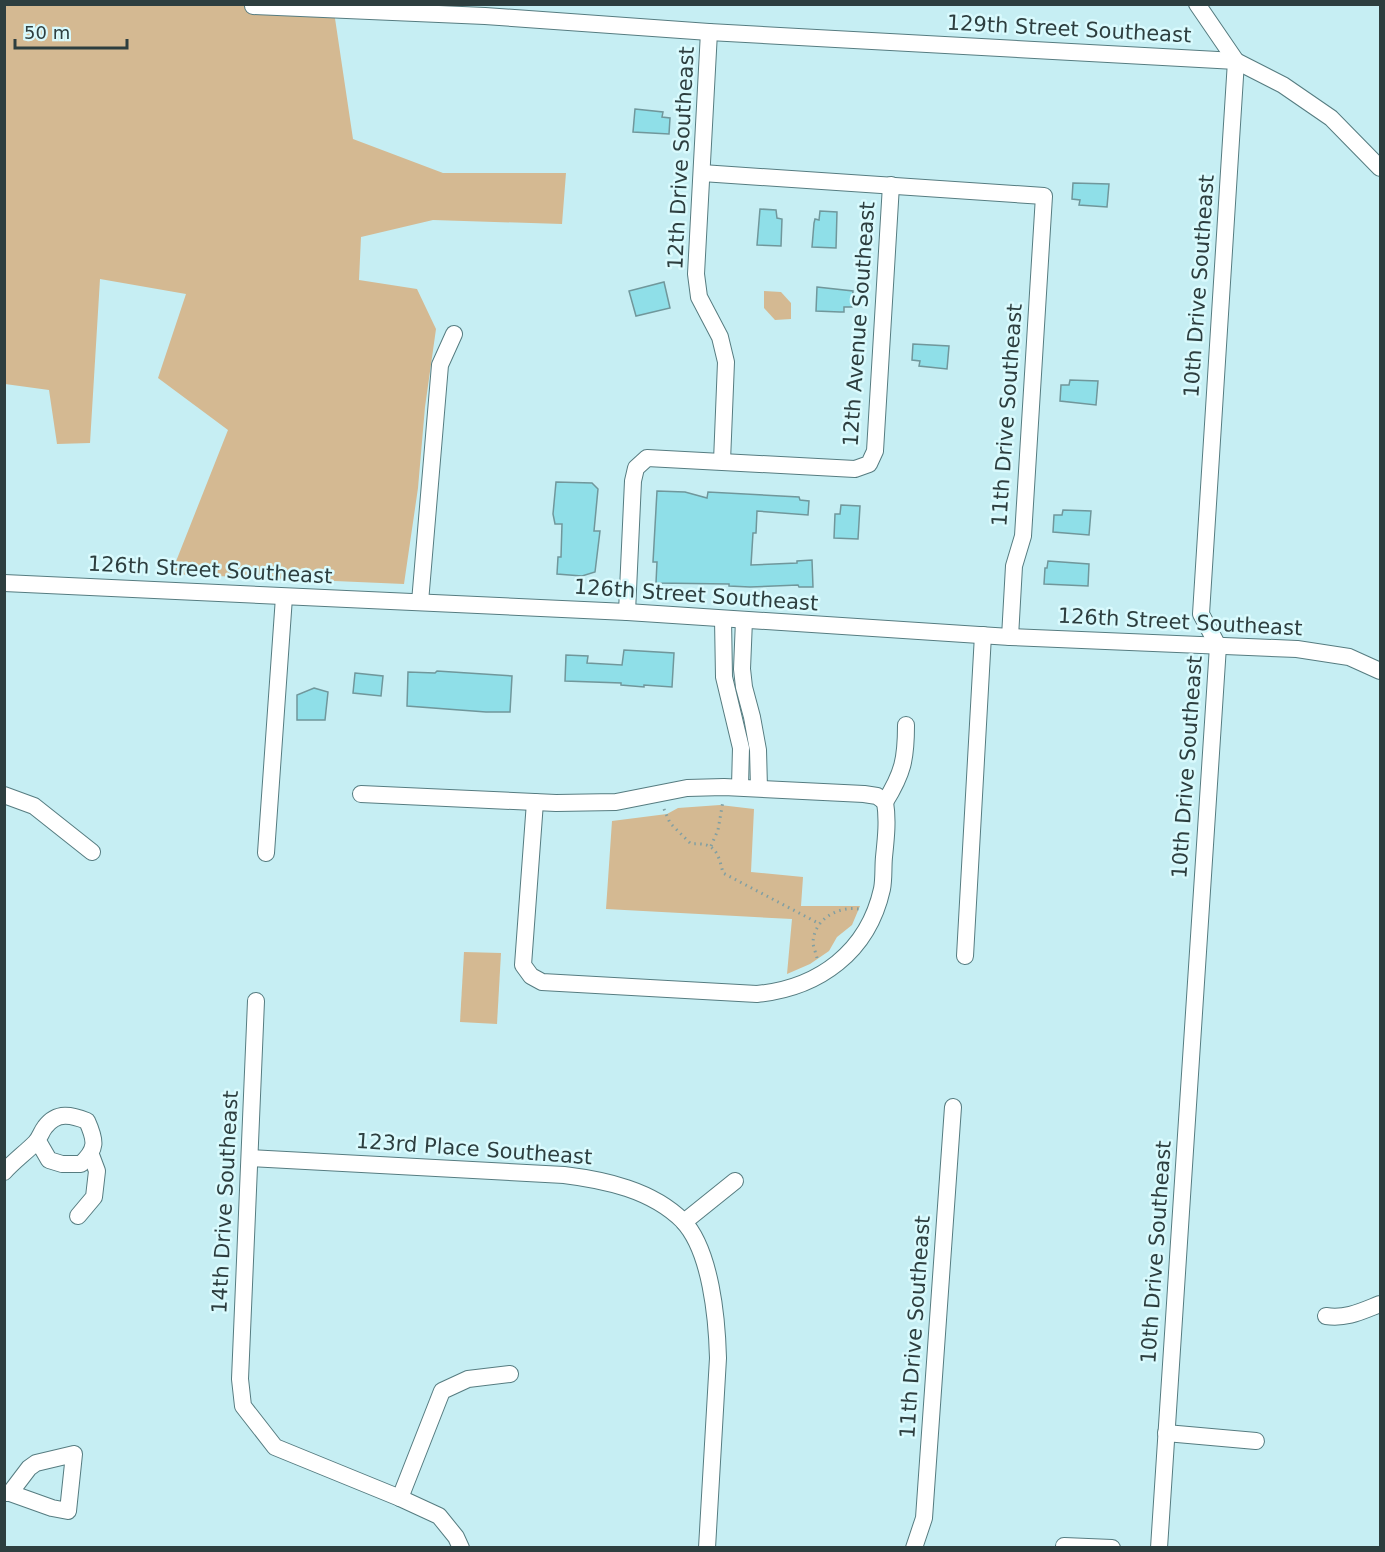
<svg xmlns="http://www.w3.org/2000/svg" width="1385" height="1552" font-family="'DejaVu Sans',sans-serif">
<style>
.green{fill:#d4b992}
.building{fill:#8fdfe8;stroke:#70979b;stroke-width:1.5}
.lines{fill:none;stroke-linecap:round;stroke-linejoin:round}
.minor-casing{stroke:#567c80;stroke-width:18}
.path{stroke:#819fa2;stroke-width:3;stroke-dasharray:1.5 4.5;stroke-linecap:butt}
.minor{stroke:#fff;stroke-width:16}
.labels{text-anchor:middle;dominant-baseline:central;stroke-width:5;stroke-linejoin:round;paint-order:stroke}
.street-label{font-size:21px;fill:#2d3e3f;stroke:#d9fafd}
</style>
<rect width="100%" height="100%" fill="#c6eef3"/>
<g class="green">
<polygon points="5,5 333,5 353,139 443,173 566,173 562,224 433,220 361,237 359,280 417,289 436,329 425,407 418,488 404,584 171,574 228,430 158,378 186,294 100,279 90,443 57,444 49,390 5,384"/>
<polygon points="764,291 781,292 791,303 791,319 775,320 764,308"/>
<polygon points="720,805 754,809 751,872 803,877 801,906 860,906 852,925 837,937 829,951 810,964 787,974 792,919 606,909 612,821 667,814 678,808"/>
<polygon points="464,952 501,953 497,1024 460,1022"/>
</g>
<g class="building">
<polygon points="635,109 663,112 662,117 670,118 669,134 633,132"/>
<polygon points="1073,183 1109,184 1107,207 1079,205 1080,200 1072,199"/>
<polygon points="760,209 776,210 777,218 782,219 781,246 757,245"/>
<polygon points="820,211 837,212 836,248 812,247 814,223 815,219 819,220"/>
<polygon points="664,282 670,308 636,316 629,291"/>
<polygon points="817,287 853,291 852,307 844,307 844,312 840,312 816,311"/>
<polygon points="913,344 949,346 947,369 919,366 920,361 912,360"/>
<polygon points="1070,380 1098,381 1096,405 1060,401 1061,385 1069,385"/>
<polygon points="556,482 592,483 598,489 594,531 600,531 595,572 582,576 557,574 558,557 561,557 562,524 555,524 553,514"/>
<polygon points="657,491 685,492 707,498 708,492 799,497 800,500 809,501 808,515 757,511 756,533 753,533 751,565 797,563 797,561 812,560 813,587 799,587 798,585 750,587 729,586 729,584 656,583 657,562 653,562"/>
<polygon points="841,505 860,506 858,539 834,538 835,514 840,514"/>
<polygon points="1063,510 1091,511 1089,535 1053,532 1054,515 1062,515"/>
<polygon points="1048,561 1089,564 1088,586 1044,584 1045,568 1047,568"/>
<polygon points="624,650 674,653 672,687 644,685 644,687 621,685 621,683 565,681 566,655 588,656 587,663 622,665"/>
<polygon points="437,671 512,676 510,712 486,712 407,706 408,672 435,673"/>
<polygon points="355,673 383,676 381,696 353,693"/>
<polygon points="314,688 328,692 325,720 297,720 297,695"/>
</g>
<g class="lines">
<defs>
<g id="minor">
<polyline points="253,6 485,16 709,32 1236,61 1283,85 1331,118 1380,168"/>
<polyline points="709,32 696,274 699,297 720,337 726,362 722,461"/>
<polyline points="702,173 1044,196 1023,536 1014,566 1010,637"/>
<polyline points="4,583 627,612 1010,637 1297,649 1349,657 1380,671"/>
<polyline points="420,602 440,365 454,334"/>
<polyline points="627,612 633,481 636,468 647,458 855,469 869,464 875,451 891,185"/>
<polyline points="723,619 724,677 741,748 740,786"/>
<polyline points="744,620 742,669 744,687 752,717 758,750 759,788"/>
<polyline points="361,794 556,803 616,802 687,788 724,787 864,794 877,796 885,802"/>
<polyline points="4,795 34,806 92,852"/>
<path d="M535,802L523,965L531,976L542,982L757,994C819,988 868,952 882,889C884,879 883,867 884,857C886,838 888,820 885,802"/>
<path d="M885,802C903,773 906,759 906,725"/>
<polyline points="266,853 284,597"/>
<polyline points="965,956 983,635"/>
<polyline points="256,1001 240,1379 243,1406 275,1447 400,1498 439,1516 456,1537 461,1548"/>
<path d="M250,1158L564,1175C605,1180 652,1190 683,1221C711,1251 717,1319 718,1358L707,1548"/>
<path d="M4,1172C14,1161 25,1153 35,1143C40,1138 41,1132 45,1127C57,1111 72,1115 87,1121C96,1141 97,1149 81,1164H62L49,1160L38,1141"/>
<polyline points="78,1216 94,1197 97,1171 91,1155"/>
<polyline points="684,1222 735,1181"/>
<path d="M1326,1316C1347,1319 1362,1311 1380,1304"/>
<polyline points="1166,1433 1256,1441"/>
<polyline points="4,1493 10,1493 52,1508 68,1511 74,1454 36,1463 29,1468 10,1493"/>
<polyline points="400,1498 442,1391 468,1379 510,1374"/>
<polyline points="1064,1546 1112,1548"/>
<polyline points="914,1548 924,1518 953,1107"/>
<polyline points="1159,1548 1218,646 1201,614 1236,61 1197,4"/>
</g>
</defs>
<use href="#minor" class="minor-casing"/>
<g class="path">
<path d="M664,809L670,823L691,844C715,842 718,852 723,873L820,924"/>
<polyline points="711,846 718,830 723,801"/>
<path d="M817,958C816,954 814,948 813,944C813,919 838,906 859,909"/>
</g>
<use href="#minor" class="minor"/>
</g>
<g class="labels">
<g class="street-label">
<text transform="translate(1069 29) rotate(3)">129th Street Southeast</text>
<text transform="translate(681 158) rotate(-87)">12th Drive Southeast</text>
<text transform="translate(1199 286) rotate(-86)">10th Drive Southeast</text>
<text transform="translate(859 324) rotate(-86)">12th Avenue Southeast</text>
<text transform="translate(1007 415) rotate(-86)">11th Drive Southeast</text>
<text transform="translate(210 570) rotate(3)">126th Street Southeast</text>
<text transform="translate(696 595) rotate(4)">126th Street Southeast</text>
<text transform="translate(1180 622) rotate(3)">126th Street Southeast</text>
<text transform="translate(1187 767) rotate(-86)">10th Drive Southeast</text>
<text transform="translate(474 1149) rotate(4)">123rd Place Southeast</text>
<text transform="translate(225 1202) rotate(-87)">14th Drive Southeast</text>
<text transform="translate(1156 1252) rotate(-86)">10th Drive Southeast</text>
<text transform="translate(915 1327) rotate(-86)">11th Drive Southeast</text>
</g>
</g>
<rect width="1385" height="1552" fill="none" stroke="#2d3e3f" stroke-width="12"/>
<path d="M15 39v9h112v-9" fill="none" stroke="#2d3e3f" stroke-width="3"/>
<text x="24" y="39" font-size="18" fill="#2d3e3f" stroke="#d9fafd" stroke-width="4.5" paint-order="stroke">50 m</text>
</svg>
